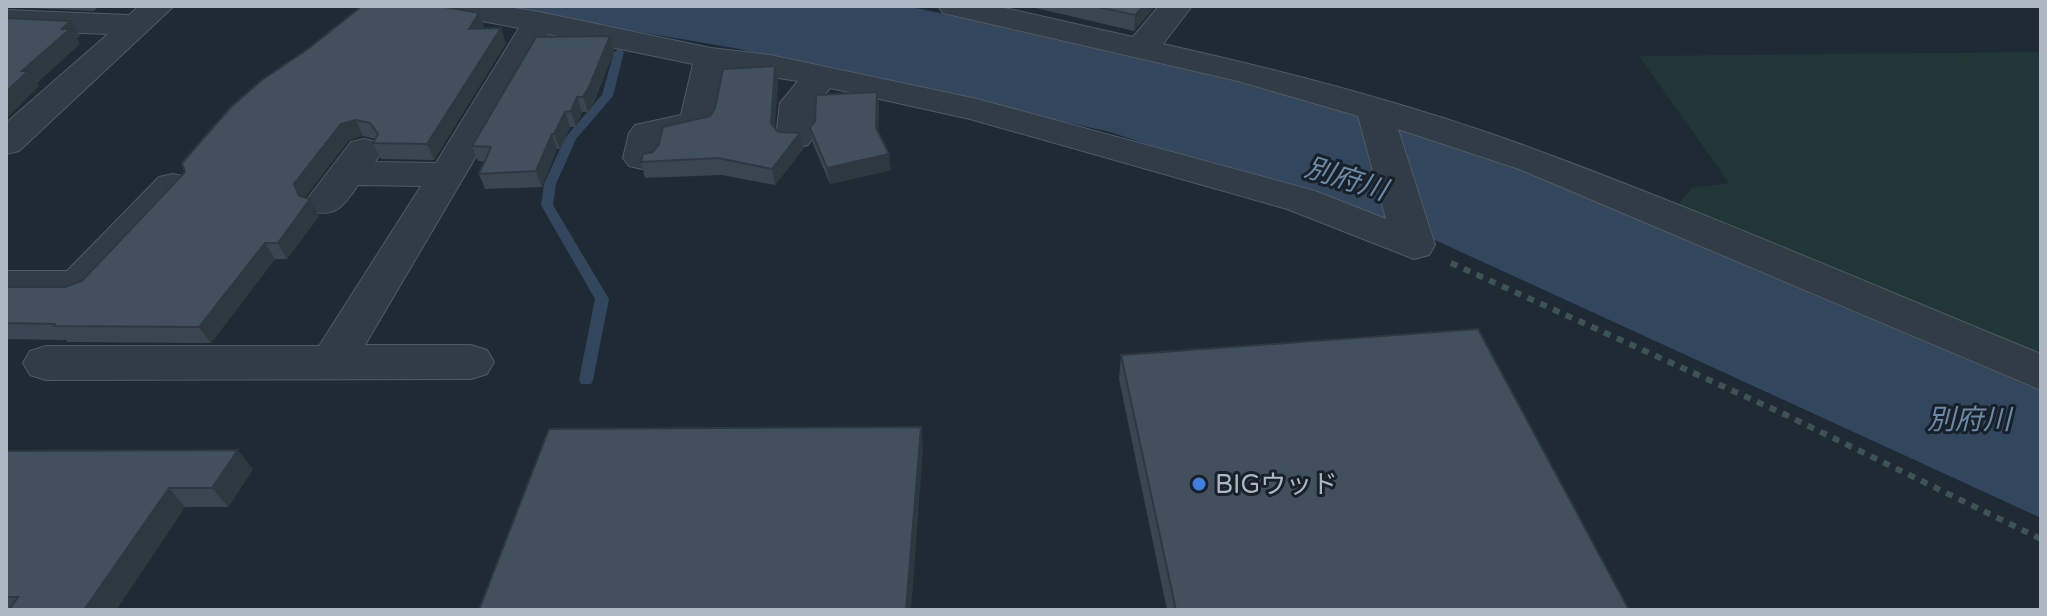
<svg xmlns="http://www.w3.org/2000/svg" width="2047" height="616" font-family="'Varela Round','Noto Sans JP',sans-serif">
<style>
.green{fill:#213636}
.water{fill:#32475d}
.lines{fill:none;stroke-linecap:round;stroke-linejoin:round}
.stream{fill:#32475d;fill-rule:evenodd}
.minor-casing{stroke:#505a64;stroke-width:2}
.path-far1{stroke:#3e5354;stroke-width:4;stroke-dasharray:5 5;stroke-linecap:butt}
.path{stroke:#3e5354;stroke-width:6;stroke-dasharray:7 7;stroke-linecap:butt}
.minor{fill:#323c46;fill-rule:evenodd}
.wall{fill:#394550}
.shaded-wall{fill:#2e3841}
.building{fill:#42505d;stroke:#2e3841;stroke-width:2}
.shop-dot{fill:#3f7fe0;stroke:#18212a;stroke-width:3}
.labels{text-anchor:middle;dominant-baseline:central;stroke-width:6;stroke-linejoin:round;paint-order:stroke}
.poi-label{font-size:26px;fill:#acb7c3;stroke:#18212a;text-anchor:start}
.water-label{font-size:28px;font-style:italic;fill:#6d8aa8;stroke:#18212a}
</style>
<rect width="100%" height="100%" fill="#1f2a35"/>
<polygon class="green" points="2041,52 2041,364 1698,222 1678,204 1692,188 1729,183 1639,56"/>
<polygon class="water" points="487,6 906,6 1082,42 1421,126 2041,388 2041,518 1435,240 1110,132 734,48"/>
<g class="lines">
<polygon class="stream" points="619,49 624,52 613,96 576,139 556,184 553,205 609,299 593,380 591,384 581,384 579,380 595,299 541,205 544,184 565,138 602,95 614,52"/>
<defs>
<g id="minor">
<polygon points="139,6 174,6 19,151 6,154 6,123 108,34 6,30 6,10 129,15"/>
<path d="M433,6H502L539,12L711,48L770,55L977,99L1315,191L1386,219L1358,116L1238,81L943,13L938,6H996L1133,37L1159,6H1192L1163,44C1292,73 1423,107 1547,154C1713,216 1877,287 2041,354V390L1519,169L1398,129L1435,245L1429,255L1414,259L1287,209L970,119L830,88L816,105L814,137L808,145L795,148L782,145L776,137L780,103L798,81L726,70L716,123L711,131L665,141L661,158L655,166L642,169L629,166L623,158L629,133L635,125L681,115L693,64L548,34L365,345H471L487,350L494,362L487,374L471,379L46,380L30,375L23,363L30,351L46,346H319L421,186L358,185C344,205 337,218 311,211L305,202L351,142L364,139L377,142L383,150L375,162L436,163L519,28L438,13Z"/>
<polygon points="173,174 187,177 193,186 93,295 78,300 6,301 6,271 67,271 159,177"/>
</g>
</defs>
<use href="#minor" class="minor-casing"/>
<polyline class="path-far1" points="1451,263 1455,265"/>
<polyline class="path" points="1451,263 1784,414 2041,539"/>
<use href="#minor" class="minor"/>
</g>
<g class="wall">
<polygon points="6,6 99,6 94,11 7,7"/>
<polygon points="1027,6 1155,6 1134,31"/>
<polygon points="479,13 484,28 506,43 434,160 381,159 373,143 376,139 363,136 349,140 304,198 310,199 319,216 287,259 275,259 211,343 67,342 66,340 6,339 6,287 65,287 82,281"/>
<polygon points="610,36 614,51 594,102 588,112 582,112 576,127 570,127 560,149 557,149 542,187 485,189 479,174 485,162 478,161 472,146"/>
<polygon points="775,66 778,82 774,127 778,132 800,133 803,149 775,185 722,175 645,178 641,162 653,152 710,116"/>
<polygon points="877,92 879,108 878,132 891,170 830,184 813,144 810,128"/>
<polygon points="1121,355 1629,610 1167,610 1119,379"/>
<polygon points="6,451 253,469 228,507 185,507 116,610 6,610"/>
</g>
<g class="shaded-wall">
<polygon points="1144,6 1155,6 1134,31 1135,15"/>
<polygon points="479,13 484,28 469,29"/>
<polygon points="70,21 80,36 77,39 80,44 37,83 39,86 6,119 6,92 22,71"/>
<polygon points="501,28 506,43 434,160 427,144"/>
<polygon points="610,36 614,51 594,102 588,112 583,97"/>
<polygon points="775,66 778,82 774,139 771,123"/>
<polygon points="877,92 879,108 877,144 876,128"/>
<polygon points="577,97 582,112 576,127 571,111"/>
<polygon points="565,112 570,127 560,149 554,134"/>
<polygon points="356,120 363,136 349,140 303,200 310,199 319,216 287,259 278,243 294,184 341,124"/>
<polygon points="800,133 803,149 775,185 772,169"/>
<polygon points="552,134 557,149 542,187 536,171"/>
<polygon points="889,154 891,170 830,184 827,168"/>
<polygon points="265,243 275,259 211,343 199,327"/>
<polygon points="921,427 923,450 911,610 906,610"/>
<polygon points="238,450 253,469 228,507 212,488"/>
<polygon points="169,488 185,507 116,610 84,610"/>
</g>
<g class="building">
<polygon points="362,6 439,6 479,13 469,29 501,28 427,144 373,143 378,134 370,123 356,120 341,124 294,184 299,196 310,199 278,243 265,243 199,327 54,326 55,324 6,323 6,287 65,287 82,281 185,172 182,163 231,107 262,80 308,49"/>
<polygon points="1094,6 1144,6 1135,15"/>
<polygon points="6,18 70,21 62,29 70,29 22,71 28,71 6,92"/>
<polygon points="610,36 589,87 583,97 577,97 571,111 565,112 554,134 552,134 536,171 479,174 491,147 472,146 536,37"/>
<polygon points="775,66 771,123 778,132 800,133 772,169 718,158 641,162 643,154 653,152 659,144 663,127 710,116 715,108 723,69"/>
<polygon points="877,92 876,128 889,154 827,168 810,128 815,121 816,95"/>
<polygon points="1478,329 1629,610 1176,610 1121,355"/>
<polygon points="921,427 906,610 479,610 549,429"/>
<polygon points="238,450 212,488 169,488 84,610 9,610 18,597 6,597 6,451"/>
</g>
<circle class="shop-dot" cx="1199" cy="484" r="8"/>
<g class="labels">
<g class="poi-label">
<text x="1215" y="484">BIGウッド</text>
</g>
<g class="water-label">
<text transform="translate(1346 179) rotate(17)">別府川</text>
<text x="1969" y="420">別府川</text>
</g>
</g>
<rect width="2047" height="616" fill="none" stroke="#acb7c3" stroke-width="16"/>
</svg>
